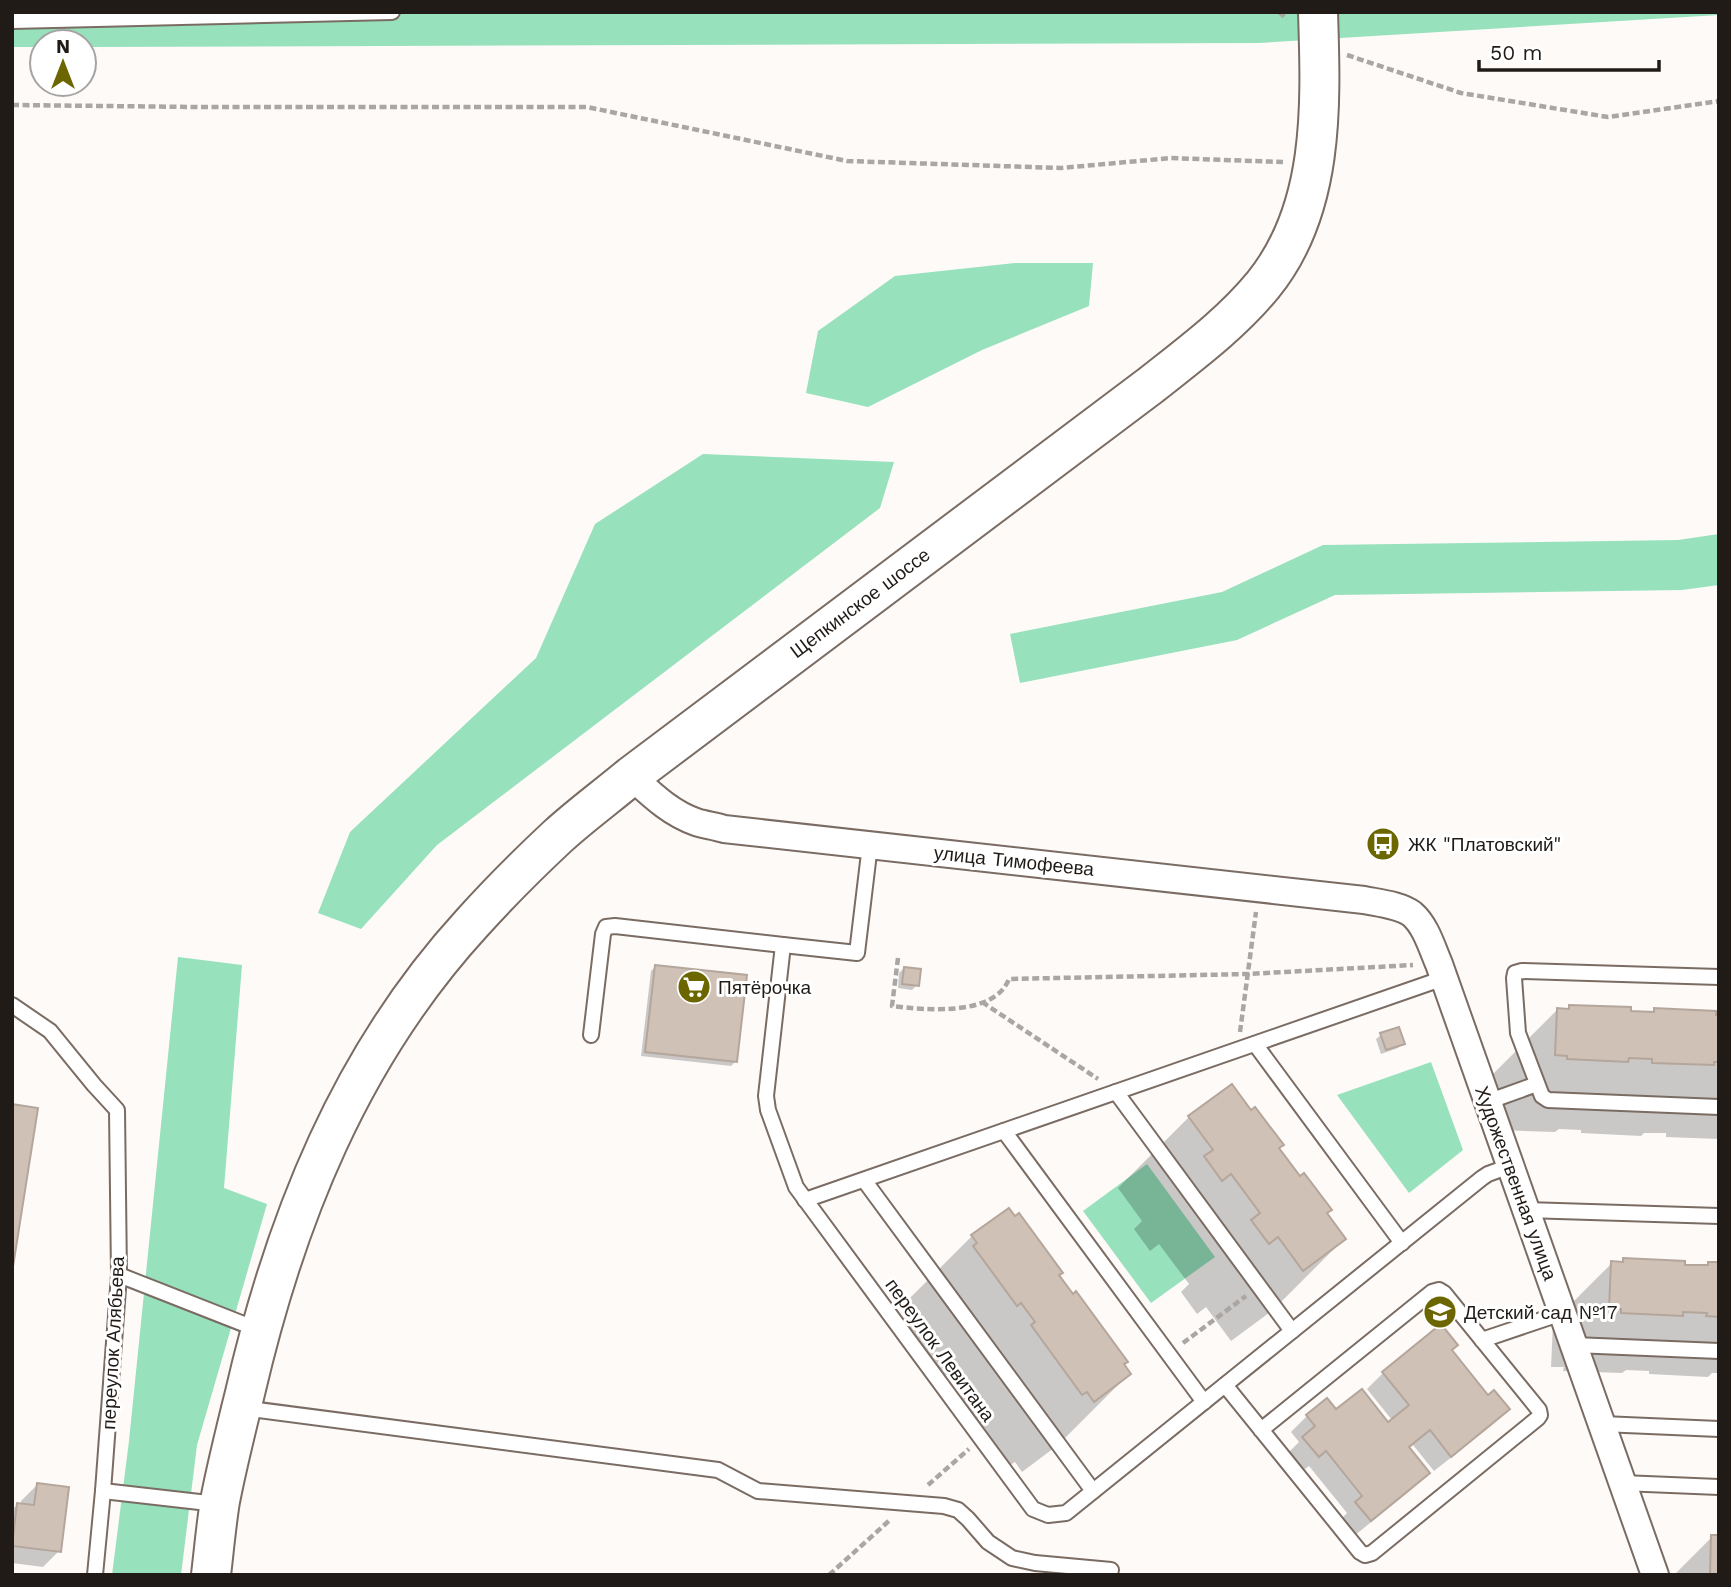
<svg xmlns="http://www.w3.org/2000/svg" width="1731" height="1587" font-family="'Work Sans',sans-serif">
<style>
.green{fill:#97e1bc}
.shadow{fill:#0003}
.building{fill:#d0c1b6;stroke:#b5a69c;stroke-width:2}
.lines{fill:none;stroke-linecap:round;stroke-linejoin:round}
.lane-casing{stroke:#7a6c63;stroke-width:18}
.street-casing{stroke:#7a6c63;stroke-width:30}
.secondary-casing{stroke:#7a6c63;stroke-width:42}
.path{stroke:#aaa6a3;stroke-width:4.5;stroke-dasharray:7 3.5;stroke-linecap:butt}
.lane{stroke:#fff;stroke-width:14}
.street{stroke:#fff;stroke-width:26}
.secondary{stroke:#fff;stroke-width:38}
.labels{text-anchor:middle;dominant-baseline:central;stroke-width:6;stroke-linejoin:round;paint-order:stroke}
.street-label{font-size:19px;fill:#211b17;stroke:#fff}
.poi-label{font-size:19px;fill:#211b17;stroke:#fff;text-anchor:start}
</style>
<rect width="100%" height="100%" fill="#fdfaf8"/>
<g class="green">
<polygon points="12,12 1719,12 1719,15 1259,43 84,47 84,42 42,42 42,47 12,47"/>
<polygon points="1015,263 1093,263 1089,306 982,350 868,407 806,393 818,331 895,276"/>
<polygon points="703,454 894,462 880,508 437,845 361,929 318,913 350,832 536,658 595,524"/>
<polygon points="1719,534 1719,585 1682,590 1335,595 1237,640 1020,683 1010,634 1222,592 1323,545 1678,540"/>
<polygon points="178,957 242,965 224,1188 267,1204 197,1445 181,1575 112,1575 129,1441"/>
<polygon points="1431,1062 1463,1150 1409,1193 1337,1095"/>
<polygon points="1147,1164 1215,1257 1151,1303 1083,1211"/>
</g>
<g class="shadow">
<polygon points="656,966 736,1061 731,1066 641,1056 651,971"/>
<polygon points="904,968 917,985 912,990 898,988 899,973"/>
<polygon points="1570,1006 1629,1013 1651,1013 1655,1010 1719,1016 1719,1139 1666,1137 1666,1133 1644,1133 1641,1136 1581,1133 1581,1130 1559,1129 1555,1132 1496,1130 1486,1081 1557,1010 1566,1010"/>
<polygon points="1381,1035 1403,1043 1398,1048 1381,1054 1376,1039"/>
<polygon points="1189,1117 1277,1149 1344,1239 1273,1310 1231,1341 1206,1307 1197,1314 1181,1292 1189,1284 1159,1244 1150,1251 1134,1229 1142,1221 1118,1188"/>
<polygon points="972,1236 1057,1276 1129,1374 1058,1445 1022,1472 1015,1462 1010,1465 960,1397 964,1393 949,1373 945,1376 903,1319 907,1315 901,1307"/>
<polygon points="1624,1260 1683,1266 1706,1267 1709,1264 1719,1264 1719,1373 1712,1373 1708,1377 1649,1374 1649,1371 1626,1370 1622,1373 1563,1371 1564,1367 1551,1367 1553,1322 1612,1263 1621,1263"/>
<polygon points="1450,1351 1488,1397 1508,1409 1492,1425 1434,1471 1413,1445 1408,1449 1428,1473 1412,1489 1354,1536 1340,1520 1347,1513 1309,1466 1301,1472 1287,1454 1299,1442 1291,1432 1307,1416 1336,1412 1388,1424 1392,1420 1367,1389 1383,1373"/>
<polygon points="37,1485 59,1551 43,1567 12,1563 12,1510 17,1505 21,1506 21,1501"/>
<polygon points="1712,1537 1719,1575 1674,1575"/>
</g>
<g class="building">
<polygon points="655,965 747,975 737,1062 645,1052"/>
<polygon points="904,967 921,969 919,986 902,984"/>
<polygon points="1569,1005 1631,1007 1631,1011 1654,1012 1654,1008 1716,1011 1716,1015 1719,1015 1719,1062 1714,1062 1714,1065 1652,1063 1652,1059 1629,1058 1628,1062 1567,1059 1567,1056 1555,1055 1557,1008 1569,1009"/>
<polygon points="1399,1027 1405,1044 1386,1050 1380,1033"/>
<polygon points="1232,1084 1251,1110 1255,1107 1284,1145 1279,1148 1300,1176 1304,1173 1332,1210 1327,1213 1346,1239 1303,1271 1278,1237 1269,1244 1251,1220 1260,1213 1231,1174 1222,1181 1204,1156 1213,1150 1188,1116"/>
<polygon points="12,1104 38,1108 12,1273"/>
<polygon points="1009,1208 1015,1216 1019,1213 1063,1273 1059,1275 1073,1294 1076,1291 1128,1362 1124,1364 1131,1374 1094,1402 1087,1392 1082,1395 1031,1325 1035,1322 1021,1303 1017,1306 973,1246 977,1243 971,1235"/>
<polygon points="1623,1258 1685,1261 1685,1265 1708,1265 1708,1262 1719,1262 1719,1317 1706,1316 1707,1313 1683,1312 1683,1316 1621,1313 1621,1309 1609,1309 1611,1261 1623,1262"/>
<polygon points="1441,1324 1458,1345 1452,1350 1488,1395 1494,1390 1510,1409 1451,1457 1430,1430 1409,1447 1430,1473 1371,1521 1355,1502 1362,1496 1326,1451 1319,1457 1302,1437 1315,1426 1306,1415 1327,1398 1336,1409 1362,1389 1388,1422 1409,1405 1382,1372"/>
<polygon points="37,1483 69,1487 61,1552 12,1546 17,1503 34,1505"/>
<polygon points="1711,1535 1719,1535 1719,1575 1710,1575"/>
</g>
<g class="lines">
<defs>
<g id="lane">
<polyline points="12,21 392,12"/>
<polyline points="870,845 857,953 783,945 766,1096 768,1110 796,1187 1033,1509 1048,1515 1066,1513 1482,1178 1488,1174 1510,1166"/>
<polyline points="1719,977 1522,971 1515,973 1514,978 1518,1033 1542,1096 1548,1100 1719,1107"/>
<polyline points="12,1005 50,1031 94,1085 117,1110 119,1275 103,1491 95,1575"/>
<polyline points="591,1035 603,934 606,927 615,926 783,945"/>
<polyline points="1255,1044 1402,1243"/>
<polyline points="1116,1092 1292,1331"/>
<polyline points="1487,1102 1537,1084"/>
<polyline points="1004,1131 1204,1402"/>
<polyline points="864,1180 1093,1491"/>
<polyline points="805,1200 1444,978"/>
<polyline points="1526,1210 1719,1216"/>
<polyline points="119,1275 259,1330"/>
<polyline points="1482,1340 1562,1313"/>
<polyline points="1574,1345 1719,1351"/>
<polyline points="1225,1385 1360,1552 1365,1555 1372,1553 1538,1418 1540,1415 1539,1410 1444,1293 1439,1290 1432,1292 1261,1430"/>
<polyline points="243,1408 718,1470 758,1491 944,1506 958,1510 968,1519 988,1542 1012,1558 1035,1563 1111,1570"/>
<polyline points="1602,1424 1719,1429"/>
<polyline points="1622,1483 1719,1487"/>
<polyline points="103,1491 217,1504"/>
</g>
<path id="street" d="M631,776C651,794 670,813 696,822C705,825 715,826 724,829L1364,900C1379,903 1400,905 1412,914C1426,926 1432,948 1439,964L1655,1575"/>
<path id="secondary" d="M211,1575C214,1550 216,1526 220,1501C227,1465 236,1429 245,1393C285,1220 350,1056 472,923C499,893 528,864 558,836C581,815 607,796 631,776L1151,385C1190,354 1231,324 1263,285C1325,209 1321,105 1318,12"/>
</defs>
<use href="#lane" class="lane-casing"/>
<use href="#street" class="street-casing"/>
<use href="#secondary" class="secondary-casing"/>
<g class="path">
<polyline points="1279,12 1287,19"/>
<polyline points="1347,55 1461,93 1608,117 1719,101"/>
<polyline points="12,105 197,107 587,107 847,161 1061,168 1171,158 1283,162"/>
<path d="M898,958L892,1006C925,1010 994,1017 1009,979L1248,974L1413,965"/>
<polyline points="982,1002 1098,1079"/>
<polyline points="1240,1032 1256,912"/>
<polyline points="1183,1343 1246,1296"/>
<polyline points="928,1485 969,1449"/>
<polyline points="829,1575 891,1519"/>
</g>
<use href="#lane" class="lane"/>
<use href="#street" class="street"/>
<use href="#secondary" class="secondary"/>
</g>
<defs>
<symbol id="bus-disc" viewBox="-11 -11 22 22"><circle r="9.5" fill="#6b6600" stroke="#fff"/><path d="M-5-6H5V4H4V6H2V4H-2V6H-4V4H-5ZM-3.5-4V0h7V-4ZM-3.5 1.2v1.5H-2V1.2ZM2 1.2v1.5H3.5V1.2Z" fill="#fff"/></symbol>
<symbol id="supermarket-disc" viewBox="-11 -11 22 22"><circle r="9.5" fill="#6b6600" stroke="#fff"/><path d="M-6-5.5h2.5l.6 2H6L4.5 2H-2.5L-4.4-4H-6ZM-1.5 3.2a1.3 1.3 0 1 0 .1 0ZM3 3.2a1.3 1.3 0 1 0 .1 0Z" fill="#fff"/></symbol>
<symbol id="school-disc" viewBox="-11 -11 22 22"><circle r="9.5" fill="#6b6600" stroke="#fff"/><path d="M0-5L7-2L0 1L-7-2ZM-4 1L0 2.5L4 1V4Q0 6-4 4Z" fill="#fff"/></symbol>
</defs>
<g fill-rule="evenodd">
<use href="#bus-disc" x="1364" y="825" width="38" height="38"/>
<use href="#supermarket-disc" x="675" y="968" width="38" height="38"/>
<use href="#school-disc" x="1421" y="1293" width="38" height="38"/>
</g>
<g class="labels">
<g class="street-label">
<text transform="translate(860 603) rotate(-37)">Щепкинское шоссе</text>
<text transform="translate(1014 861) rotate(6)">улица Тимофеева</text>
<text transform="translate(1516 1183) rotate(70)">Художественная улица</text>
<text transform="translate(113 1343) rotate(-87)">переулок Алябьева</text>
<text transform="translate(940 1350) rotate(54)">переулок Левитана</text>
</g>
<g class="poi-label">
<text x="1408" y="844">ЖК "Платовский"</text>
<text x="718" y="987">Пятёрочка</text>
<text x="1464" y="1312">Детский сад №17</text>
</g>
</g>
<rect width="1731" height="1587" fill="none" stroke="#211b17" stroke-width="28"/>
<g transform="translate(63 63)"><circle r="33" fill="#ffffff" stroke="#a6a4a2" stroke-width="2"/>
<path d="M0-5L12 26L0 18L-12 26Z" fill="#6b6600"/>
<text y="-10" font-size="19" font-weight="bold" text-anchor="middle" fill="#211b17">N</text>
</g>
<path d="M1479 60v10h180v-10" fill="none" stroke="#211b17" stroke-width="3.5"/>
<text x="1490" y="60" font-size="21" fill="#211b17" stroke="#ffffff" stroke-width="5" paint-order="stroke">50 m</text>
</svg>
